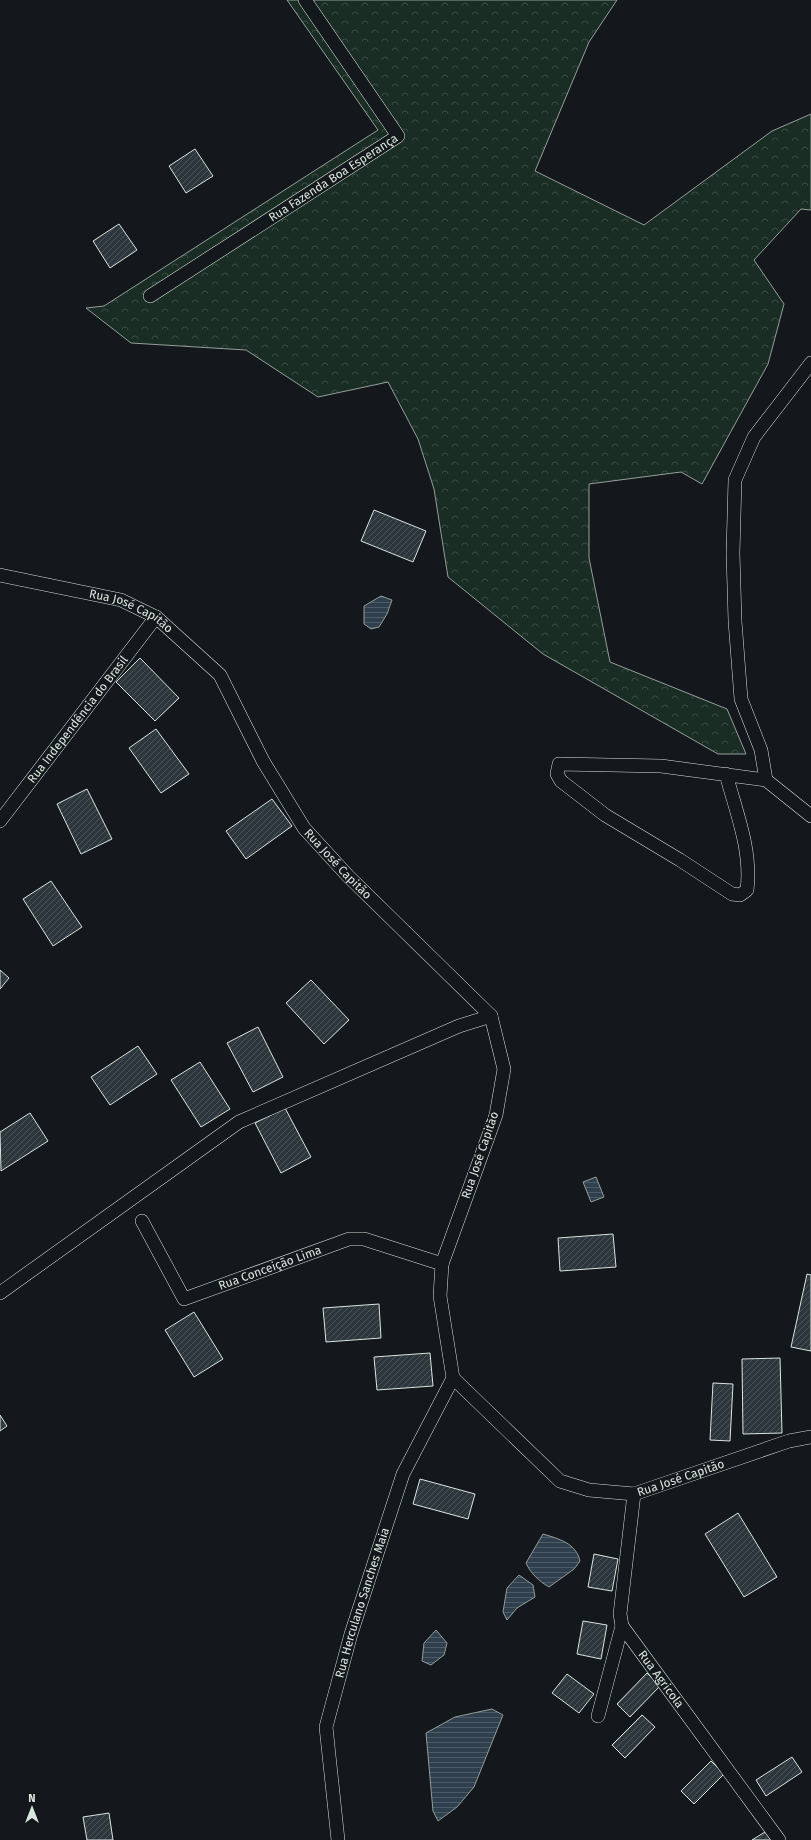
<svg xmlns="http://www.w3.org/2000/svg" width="811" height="1840" font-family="'Fira Sans',sans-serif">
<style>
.forest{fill:url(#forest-crowns);stroke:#939e99}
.water{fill:url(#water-rules);stroke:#939e99}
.building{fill:url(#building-hatch);stroke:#d8e6dc}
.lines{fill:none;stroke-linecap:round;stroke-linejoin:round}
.street-casing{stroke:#d8e6dc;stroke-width:14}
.street{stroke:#14181c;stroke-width:13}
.labels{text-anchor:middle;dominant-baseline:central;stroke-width:3;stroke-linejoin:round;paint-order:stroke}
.street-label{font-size:12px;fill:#d8e6dc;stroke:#14181c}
</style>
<defs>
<pattern id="forest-crowns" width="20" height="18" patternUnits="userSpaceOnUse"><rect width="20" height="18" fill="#1a2d24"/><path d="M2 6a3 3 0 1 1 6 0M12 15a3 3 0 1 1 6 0" fill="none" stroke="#3b4b43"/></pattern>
<pattern id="water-rules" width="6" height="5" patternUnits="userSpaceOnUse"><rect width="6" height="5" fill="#2f3f4d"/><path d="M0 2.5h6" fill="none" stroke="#4c5b66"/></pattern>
<pattern id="building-hatch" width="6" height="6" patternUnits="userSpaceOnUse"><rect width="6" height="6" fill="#2c363c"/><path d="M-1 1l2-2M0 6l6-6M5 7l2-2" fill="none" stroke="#4a5358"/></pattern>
</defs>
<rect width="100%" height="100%" fill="#14181c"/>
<polygon class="forest" points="287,0 617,0 589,42 535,171 644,225 772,131 811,114 811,210 801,209 754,260 784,304 768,364 702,484 681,472 589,484 589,558 610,662 727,709 746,754 718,754 543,654 448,577 434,489 418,439 388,382 318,397 246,350 131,343 86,308 104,306 378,130"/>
<g class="water">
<polygon points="381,596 392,600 387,614 379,627 371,629 364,624 364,606"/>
<polygon points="596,1177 604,1197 591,1202 583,1182"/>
<path d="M543,1534C559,1539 576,1543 580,1561L574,1569L549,1587C539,1581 531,1574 526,1563Z"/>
<polygon points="519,1575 533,1585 535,1597 517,1608 507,1620 503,1612 507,1588"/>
<polygon points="436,1630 447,1643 444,1655 431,1665 422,1661 424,1643"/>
<polygon points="492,1709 503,1715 474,1787 457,1807 438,1821 433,1811 426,1733 455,1717"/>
</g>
<g class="building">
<polygon points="195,149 213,176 186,193 169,166"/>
<polygon points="119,224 137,250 110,268 93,241"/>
<polygon points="374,510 426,531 413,562 361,541"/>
<polygon points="140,658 179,698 155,721 116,682"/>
<polygon points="156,729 189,774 161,793 129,748"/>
<polygon points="87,789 112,839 81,854 57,804"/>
<polygon points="272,799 292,826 246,859 226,831"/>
<polygon points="51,881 82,927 53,946 23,899"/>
<polygon points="0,970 9,978 0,989"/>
<polygon points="311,980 349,1020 324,1044 286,1003"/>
<polygon points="258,1027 283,1077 253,1092 227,1043"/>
<polygon points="138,1046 157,1074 110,1105 91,1077"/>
<polygon points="200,1062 230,1109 201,1127 171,1080"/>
<polygon points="285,1108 311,1157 281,1173 255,1123"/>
<polygon points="30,1113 48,1141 1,1171 0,1132"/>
<polygon points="613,1234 616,1267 560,1271 558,1238"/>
<polygon points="807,1274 811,1275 811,1351 791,1347"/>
<polygon points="379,1304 381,1338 326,1342 323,1308"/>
<polygon points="194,1312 223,1359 194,1377 165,1330"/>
<polygon points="430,1353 433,1386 377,1390 374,1357"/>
<polygon points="780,1358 782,1433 743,1434 742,1359"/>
<polygon points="713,1383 733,1384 730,1441 710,1440"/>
<polygon points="0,1415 7,1426 0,1431"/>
<polygon points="420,1479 475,1494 468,1519 413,1504"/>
<polygon points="738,1513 777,1577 744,1597 705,1534"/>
<polygon points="594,1554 618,1559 612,1591 588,1587"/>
<polygon points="583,1621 607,1625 601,1659 577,1654"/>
<polygon points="647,1673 660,1686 630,1717 617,1704"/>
<polygon points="567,1674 594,1694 579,1713 552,1693"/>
<polygon points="642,1715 655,1727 625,1758 612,1745"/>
<polygon points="792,1757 802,1772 766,1796 756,1780"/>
<polygon points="711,1761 724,1774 694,1804 681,1791"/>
<polygon points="109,1813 113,1840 87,1840 83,1817"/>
<polygon points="765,1832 771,1840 752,1840"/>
</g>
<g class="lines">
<defs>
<g id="street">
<path id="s1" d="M150,296L398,136L305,0"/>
<polyline points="811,363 754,437 735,480 733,553 735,621 741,699 761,750 766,780 811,816"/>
<path id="s2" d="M0,575L121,600L156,617L220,675L263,761L304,828L348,876L491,1016L504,1069L496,1115L442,1264L440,1296L453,1378L560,1481L589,1490L634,1494L789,1441L811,1437"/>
<path d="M726,774C736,812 752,850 747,890L740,895L732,894L680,860L605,815L561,781L557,774L559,764L661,766L766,780"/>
<path id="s3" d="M0,821L156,617"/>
<path id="s4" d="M142,1221L184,1299L349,1239H364L442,1264"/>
<polyline points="0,1293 239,1122 459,1026 491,1016"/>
<path id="s5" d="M634,1494L620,1614L622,1626L779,1840"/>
<polyline points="598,1716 622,1626"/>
<path id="s6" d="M338,1840L326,1727L351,1634L403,1474L453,1378"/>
</g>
</defs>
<use href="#street" class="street-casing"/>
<use href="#street" class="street"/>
</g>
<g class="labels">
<g class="street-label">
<text stroke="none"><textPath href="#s1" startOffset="218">Rua Fazenda Boa Esperança</textPath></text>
<text stroke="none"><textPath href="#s2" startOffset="137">Rua José Capitão</textPath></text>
<text stroke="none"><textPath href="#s3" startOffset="128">Rua Independência do Brasil</textPath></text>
<text stroke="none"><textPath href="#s2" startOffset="473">Rua José Capitão</textPath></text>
<text transform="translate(480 1155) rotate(-71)">Rua José Capitão</text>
<text stroke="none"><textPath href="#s4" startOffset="180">Rua Conceição Lima</textPath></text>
<text stroke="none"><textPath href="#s2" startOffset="1337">Rua José Capitão</textPath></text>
<text stroke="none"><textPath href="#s6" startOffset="243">Rua Herculano Sanches Maia</textPath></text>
<text stroke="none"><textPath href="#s5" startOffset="199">Rua Agricola</textPath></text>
</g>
</g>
<g transform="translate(32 1808)" stroke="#14181c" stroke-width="3" paint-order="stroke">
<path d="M0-3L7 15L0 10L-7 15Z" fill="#d8e6dc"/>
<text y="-6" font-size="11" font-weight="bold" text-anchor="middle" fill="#d8e6dc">N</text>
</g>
</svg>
